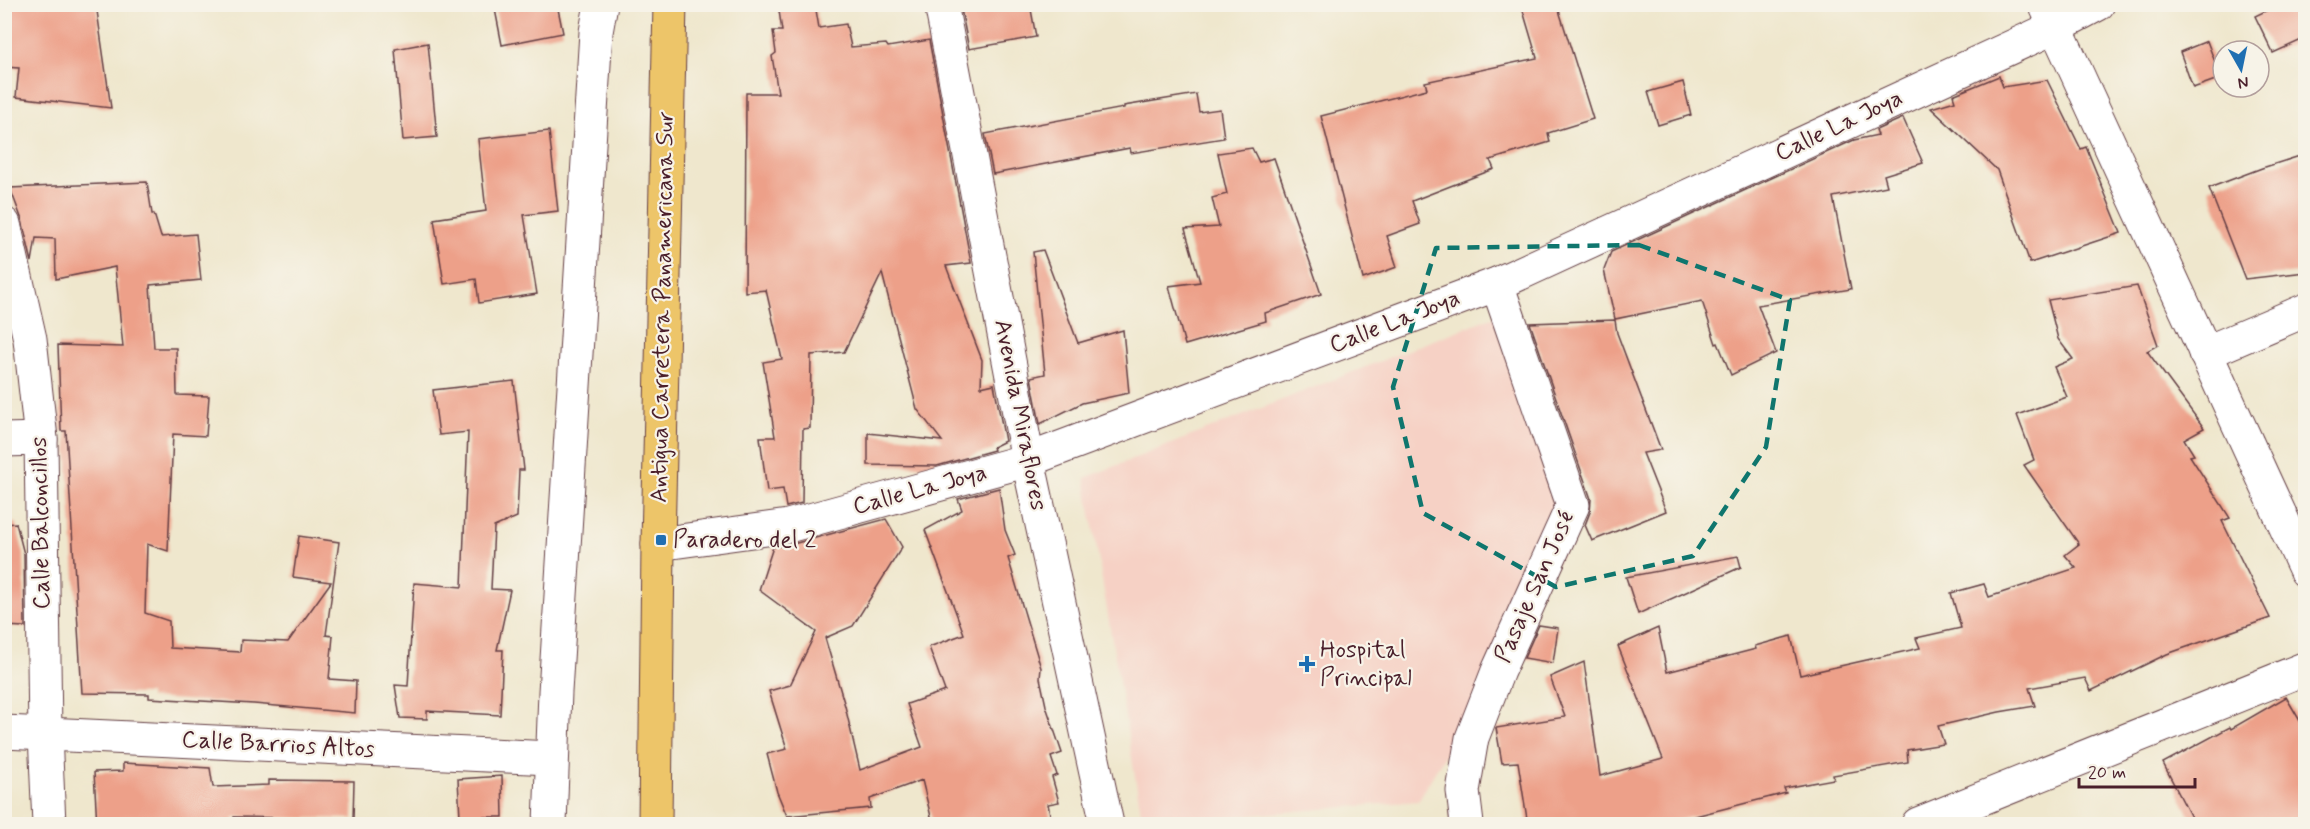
<svg xmlns="http://www.w3.org/2000/svg" width="2310" height="829" font-family="Mynerve,sans-serif">
<style>
.built{fill:#f6d1c5}
.building{fill:#eda089}
.lines{fill:none;stroke-linecap:round;stroke-linejoin:round}
.minor-casing{stroke:#633d43;stroke-width:35}
.tertiary-casing{stroke:#633d43;stroke-width:35}
.trunk-casing{stroke:#633d43;stroke-width:35}
.minor{stroke:#fff;stroke-width:33}
.tertiary{stroke:#fff;stroke-width:33}
.trunk{stroke:#edc569;stroke-width:33}
.marked{fill:none;stroke:#0f766e;stroke-width:4.5;stroke-dasharray:12 8;stroke-linejoin:round}
.poi-dot{fill:#1f6fb2;stroke:#f7f3e8;stroke-width:2}
.labels{text-anchor:middle;dominant-baseline:central;stroke-width:4.5;stroke-linejoin:round;paint-order:stroke}
.street-label{font-size:24px;fill:#4a1f2b;stroke:#f7f3e8}
.poi-label{font-size:24px;fill:#4a1f2b;stroke:#f7f3e8;text-anchor:start}
</style>
<rect width="100%" height="100%" fill="#f7f3e8"/>
<filter id="ink" filterUnits="userSpaceOnUse"><feTurbulence type="fractalNoise" baseFrequency=".0167" numOctaves="2"/><feDisplacementMap in="SourceGraphic" scale="12" xChannelSelector="R" yChannelSelector="G"/><feConvolveMatrix kernelMatrix="1 2 1 2 8 2 1 2 1" color-interpolation-filters="sRGB"/></filter>
<filter id="wash" filterUnits="userSpaceOnUse"><feTurbulence type="fractalNoise" baseFrequency=".008" numOctaves="4" result="noise"/><feDisplacementMap in="SourceGraphic" scale="24" xChannelSelector="R" yChannelSelector="G"/><feGaussianBlur stdDeviation="1.35" result="paint"/><feColorMatrix in="noise" values="0 0 0 0 0 0 0 0 0 0 0 0 0 0 0 0 0 1.4 0 .05"/><feComposite in="paint" operator="in"/></filter>
<g filter="url(#wash)">
<rect width="100%" height="100%" fill="#efe7cd"/>
<polygon class="built" points="1497,315 1578,527 1418,801 1143,824 1085,478"/>
<g id="blocks">
<g class="building">
<polygon points="4,4 96,4 111,108 16,97 19,68 4,67"/>
<polygon points="494,4 557,4 563,33 502,45"/>
<polygon points="778,4 815,4 819,28 846,24 851,47 886,44 888,47 929,40 971,263 946,266 982,360 981,387 994,384 1005,441 993,447 994,450 937,466 868,465 868,433 942,441 917,409 882,273 844,352 811,355 810,428 803,429 802,503 786,507 783,489 767,491 760,437 775,437 763,362 782,359 766,290 745,292 746,93 778,93 772,56 776,53 773,31 782,31"/>
<polygon points="960,4 1030,4 1036,37 969,49"/>
<polygon points="1521,4 1557,4 1593,119 1548,133 1550,142 1490,160 1494,169 1412,201 1420,224 1387,236 1397,267 1363,279 1321,116 1427,89 1425,82 1537,58"/>
<polygon points="2280,4 2306,4 2306,38 2273,53 2255,16"/>
<polygon points="2207,41 2221,78 2193,88 2180,52"/>
<polygon points="428,43 437,137 403,140 395,49"/>
<polygon points="1999,76 2003,87 2047,80 2081,149 2086,147 2121,233 2030,263 1997,170 1931,108 1955,101 1953,95"/>
<polygon points="1683,82 1691,115 1658,125 1648,92"/>
<polygon points="1196,94 1199,112 1220,109 1224,138 1131,153 1130,148 993,174 985,134 1124,108 1124,106"/>
<polygon points="1903,118 1923,163 1884,175 1887,186 1833,197 1851,289 1758,305 1776,353 1731,375 1718,343 1716,344 1702,301 1615,319 1604,270 1611,252 1854,140 1878,135 1876,130"/>
<polygon points="549,131 558,211 524,215 537,294 479,303 476,279 444,284 434,219 486,211 478,139"/>
<polygon points="1252,148 1259,162 1274,158 1321,294 1265,313 1266,321 1185,345 1169,286 1200,282 1185,229 1219,227 1212,198 1227,194 1218,153"/>
<polygon points="2306,154 2306,272 2245,279 2209,188 2262,168"/>
<polygon points="147,182 152,214 154,214 161,237 196,234 201,280 150,285 154,348 176,348 177,395 209,396 206,436 173,434 168,551 147,544 145,613 169,621 170,648 240,652 241,640 288,642 331,582 293,577 299,536 339,542 326,635 333,636 329,679 356,681 355,713 254,704 149,698 149,694 82,693 66,431 61,431 58,345 123,347 115,267 56,279 55,239 36,238 32,262 22,220 10,188"/>
<polygon points="1043,250 1078,343 1123,330 1129,393 1082,403 1040,424 1031,377 1045,374 1033,252"/>
<polygon points="2137,286 2158,345 2147,351 2204,428 2184,439 2194,455 2190,456 2230,518 2222,521 2270,618 2167,654 2091,691 2085,678 2029,688 2035,706 1999,712 1938,726 1944,744 1907,750 1908,762 1833,775 1834,779 1784,788 1786,793 1660,825 1528,825 1518,762 1502,763 1496,728 1565,717 1550,677 1584,662 1600,776 1663,759 1618,646 1658,628 1667,672 1756,649 1755,646 1791,636 1800,675 1920,648 1916,638 1961,628 1951,593 1984,584 1989,597 2076,568 2065,555 2079,544 2024,465 2034,460 2017,415 2067,397 2054,367 2073,359 2058,339 2048,300"/>
<polygon points="1615,320 1617,333 1661,450 1643,453 1666,511 1592,541 1585,525 1590,512 1591,499 1530,323"/>
<polygon points="514,381 524,470 519,470 517,517 494,527 491,589 510,590 497,650 503,650 500,715 427,711 427,719 400,718 395,685 408,686 414,583 462,587 468,432 439,435 433,390"/>
<polygon points="999,488 1005,530 1015,555 1008,558 1041,668 1040,678 1046,706 1062,753 1051,757 1057,775 1052,777 1059,802 1048,804 1052,825 933,825 922,780 870,799 871,808 787,816 777,792 767,754 787,749 769,691 790,685 816,632 759,590 773,547 793,544 886,519 902,547 853,626 825,638 845,706 860,770 922,747 907,704 945,691 929,647 964,634 925,530 962,510 958,499"/>
<polygon points="16,523 24,554 25,627 4,626 4,524"/>
<polygon points="1738,556 1741,567 1638,614 1626,577"/>
<polygon points="1539,625 1558,628 1553,663 1524,658"/>
<polygon points="2286,697 2306,731 2306,825 2195,825 2163,763 2230,727 2231,729"/>
<polygon points="123,763 210,768 213,787 269,785 269,780 354,781 353,819 234,817 234,825 97,825 94,772 123,771"/>
<polygon points="502,776 503,817 460,817 458,779"/>
</g>
</g>
</g>
<g filter="url(#ink)">
<use href="#blocks" fill-opacity="0" stroke="#633d43" stroke-width="1.5"/>
<g class="lines">
<defs>
<g id="minor">
<polyline points="2045,4 2306,571"/>
<polyline points="4,224 30,339 41,439 45,734 49,824"/>
<polyline points="2205,353 2306,310"/>
<polyline points="4,440 41,439"/>
<polyline points="658,544 788,526 1028,460 1497,284 2055,27 2098,4"/>
<polyline points="4,732 551,758"/>
<polyline points="550,824 555,692 596,32 601,4"/>
<polyline points="1467,824 1463,791 1472,738 1498,671 1573,505 1497,284"/>
<polyline points="1918,824 2306,668"/>
</g>
<polyline id="tertiary" points="941,4 1028,460 1107,824"/>
<polyline id="trunk" points="655,824 658,544 670,4"/>
</defs>
<use href="#minor" class="minor-casing"/>
<use href="#tertiary" class="tertiary-casing"/>
<use href="#trunk" class="trunk-casing"/>
<use href="#minor" class="minor"/>
<use href="#tertiary" class="tertiary"/>
<use href="#trunk" class="trunk"/>
</g>
</g>
<path class="marked" d="M1639,245L1790,300L1766,447L1693,556L1556,587L1423,513L1393,387L1436,248Z"/>
<g class="poi-dot">
<rect x="655" y="534" width="12" height="12" rx="3"/>
<path d="M1304 655h6v6h6v6h-6v6h-6v-6h-6v-6h6z"/>
</g>
<g class="labels">
<g class="street-label">
<text transform="translate(1839 126) rotate(-25)">Calle La Joya</text>
<text transform="translate(663 307) rotate(-89)">Antigua Carretera Panamericana Sur</text>
<text transform="translate(1395 322) rotate(-21)">Calle La Joya</text>
<text transform="translate(1020 415) rotate(79)">Avenida Miraflores</text>
<text transform="translate(920 490) rotate(-15)">Calle La Joya</text>
<text transform="translate(41 523) rotate(-91)">Calle Balconcillos</text>
<text transform="translate(1535 587) rotate(-66)">Pasaje San José</text>
<text transform="translate(278 745) rotate(3)">Calle Barrios Altos</text>
</g>
<g class="poi-label">
<text x="673" y="540">Paradero del 2</text>
<text x="1320" y="650">Hospital<tspan x="1320" dy="28">Principal</tspan></text>
</g>
</g>
<rect width="2310" height="829" fill="none" stroke="#f7f3e8" stroke-width="24"/>
<g transform="translate(2241 69) rotate(171)"><circle r="28" fill="#f7f3e8" stroke="#b29e9c" stroke-width="1.5"/>
<path d="M0-4.5L10 22L0 15L-10 22Z" fill="#1f6fb2"/>
<text y="-9" font-size="16" font-weight="bold" text-anchor="middle" fill="#4a1f2b">N</text>
</g>
<path d="M2079 778v9h116v-9" fill="none" stroke="#4a1f2b" stroke-width="3"/>
<text x="2088" y="778" font-size="18" fill="#4a1f2b" stroke="#f7f3e8" stroke-width="4.5" paint-order="stroke">20 m</text>
</svg>
